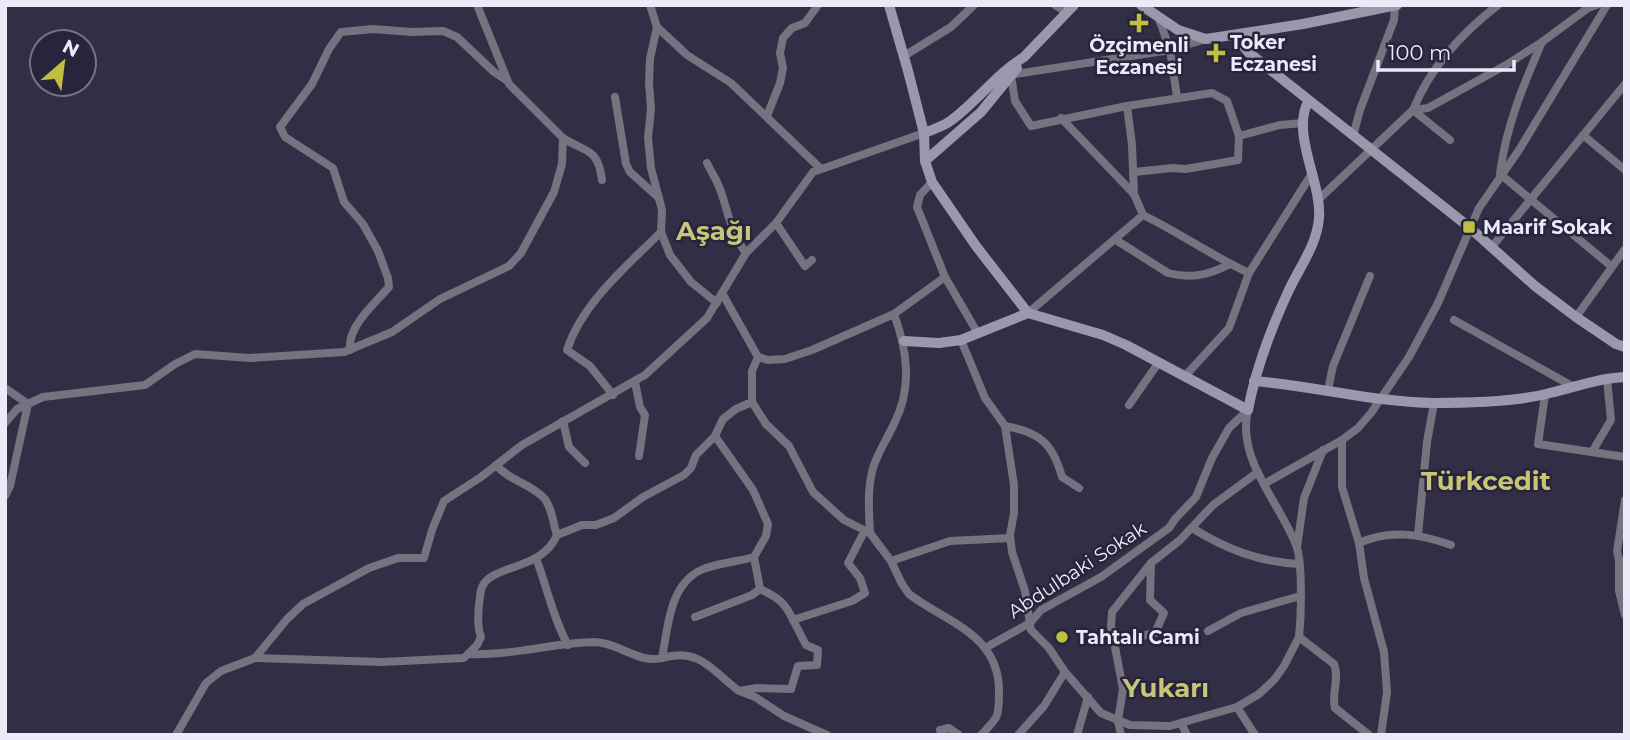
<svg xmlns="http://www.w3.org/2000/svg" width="1630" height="740" font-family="Montserrat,sans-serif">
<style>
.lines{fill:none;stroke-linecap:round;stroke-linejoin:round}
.street{stroke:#757380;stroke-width:8}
.secondary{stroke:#9a98ac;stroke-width:10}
.poi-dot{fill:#c1be40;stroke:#28243b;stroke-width:2.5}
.labels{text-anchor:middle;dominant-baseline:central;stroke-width:5;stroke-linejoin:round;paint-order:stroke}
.poi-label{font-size:19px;font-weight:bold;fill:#ebeaf9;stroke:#28243b;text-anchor:start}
.street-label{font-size:19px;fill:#ebeaf9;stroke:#28243b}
.district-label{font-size:26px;font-weight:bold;fill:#c7c678;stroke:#28243b}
</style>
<rect width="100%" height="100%" fill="#312e46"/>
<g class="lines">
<g class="street">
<polyline points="650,5 657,27 687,55 731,83 821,169"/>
<polyline points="1055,5 1067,13"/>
<polyline points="1158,16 1170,50 1177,97"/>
<polyline points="657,27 650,59 649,83 651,109 648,138 651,168 662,210 661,232 670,255 691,282 717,303"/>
<path d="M1542,42C1523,86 1506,126 1500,174L1611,266"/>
<polyline points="904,56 951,27 974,5"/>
<polyline points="1010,75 1170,50 1206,39"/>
<polyline points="1011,75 1015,101 1031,126 1127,106 1132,145 1134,194"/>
<polyline points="615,97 626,164 630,172 659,198"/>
<polyline points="1127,106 1212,93 1227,101 1239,136 1238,160 1186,169 1173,168 1134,172"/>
<polyline points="1413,110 1428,108 1506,65 1542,42 1588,8 1597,5"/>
<polyline points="1413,110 1450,140"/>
<polyline points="767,116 780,83 783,68 780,53 783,38 792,28 805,23 818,5"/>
<path d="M1061,118L1134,194L1143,215C1180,233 1212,256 1249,273"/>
<polyline points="1583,135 1625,170"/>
<polyline points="1239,136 1280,125 1303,123"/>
<polyline points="1353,136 1360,110 1394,20 1395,6"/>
<path d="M563,138C587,153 598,148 602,180"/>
<path d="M707,163C711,172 717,180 720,189C728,211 731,234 746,253"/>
<polyline points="932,182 920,195 917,207 945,277 977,332"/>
<path d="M1319,199L1413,110C1430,68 1463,32 1498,5"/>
<polyline points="776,223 805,266 812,260"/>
<path d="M1116,240L1168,273C1191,279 1209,275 1230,264"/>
<polyline points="1491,248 1625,84"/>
<polyline points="722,293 758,357 768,360 785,359 812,350 894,314 945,277"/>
<polyline points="1028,313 1143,215"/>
<polyline points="1576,317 1625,249"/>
<polyline points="1454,320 1572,386"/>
<polyline points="961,340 985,398 1005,426 1014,485 1014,513 1010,535 1012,552 1025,591 1031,630 1049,648 1065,672 1101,713 1130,725 1170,726 1237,707 1259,694 1274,680 1284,666 1299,637"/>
<path d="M350,350C347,327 374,304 389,287L388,278L378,251L363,224L344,202L333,168L285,137L280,127L312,84L329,49L341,32L373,29L412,32L443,31L457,37L494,72L506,80"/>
<path d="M758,357L752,371V402L766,424L789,446L813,492L844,520L870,533L891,561L902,584L909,594C947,623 1000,634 999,693C999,718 998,717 981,735"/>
<polyline points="1185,376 1229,328 1249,273 1311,175"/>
<polyline points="635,382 640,407 645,415 639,456"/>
<polyline points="5,388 28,404 10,486 5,496"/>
<polyline points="1328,390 1333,366 1370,276"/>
<path d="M613,395L590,366L567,350C582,303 627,266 661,232"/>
<polyline points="1545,395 1538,444 1625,457"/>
<polyline points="1129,405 1159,362"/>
<path d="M1248,410C1236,459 1280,503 1296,545C1303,561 1301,618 1299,637"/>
<polyline points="563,421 569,447 585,463"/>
<polyline points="5,423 17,409 43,397 145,385 175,364 195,354 250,358 344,352 392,332 440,299 509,266 521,253 554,192 562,164 563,138 509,84 477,5"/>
<path d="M1005,426C1040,432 1053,444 1062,477L1079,488"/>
<path d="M715,436L753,490L768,524L766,536L754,557L760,589C777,597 785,602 793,620L852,601L865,593L860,578L848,563L864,532"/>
<polyline points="1342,440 1342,487 1359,543 1364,578 1384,652 1387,692 1381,735"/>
<polyline points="1592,452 1611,420 1607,379"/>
<path d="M496,465C510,481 529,483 543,497C552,506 553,524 557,535"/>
<polyline points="1264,484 1342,440 1358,428 1371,413 1409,357 1438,303 1479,208 1519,150 1607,5"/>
<polyline points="1625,500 1617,551 1619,560 1625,560"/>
<path d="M1192,528C1226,549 1259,562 1299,564"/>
<path d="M870,533C869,512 867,489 873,468C878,452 887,439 894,424C913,387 907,350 894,314"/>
<polyline points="1418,535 1427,442 1434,403"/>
<path d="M1359,543C1390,529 1420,534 1451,545"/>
<polyline points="1297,547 1304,498 1323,450"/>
<path d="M754,557C737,562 716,563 701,570C669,585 668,628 662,658C700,647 712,671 739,691L757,688L791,689L798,666L817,665L818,650L806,645L793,620"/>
<path d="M536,558C547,587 553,618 568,645"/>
<polyline points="1619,560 1619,591 1625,615"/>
<polyline points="891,561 950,541 1010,538"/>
<polyline points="695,617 752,595 760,589"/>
<polyline points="1208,631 1241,613 1300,596"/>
<polyline points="1138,637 1155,633 1164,613 1150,600 1151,563"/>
<path d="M1299,637L1334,664C1340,678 1331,694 1335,708L1369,735"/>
<polyline points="985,648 1030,623 1041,610 1101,577 1169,528 1175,519 1196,497 1212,458 1229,428 1248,410"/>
<path d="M469,654C511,656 552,643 594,642C617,642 639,664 662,658"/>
<path d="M255,658L382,662L464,658L477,645L481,637C477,627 478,614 479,604C480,599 480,592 482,587C492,564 542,571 557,535L582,525H596L614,518L643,497L684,475L691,468L696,455L715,436L723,419L736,409L752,402"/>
<polyline points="742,692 755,697 784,716 827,735"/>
<polyline points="1237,707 1255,735"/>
<polyline points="1181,723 1187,735"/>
<polyline points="940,730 949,728 959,735"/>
<polyline points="176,735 206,683 221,671 255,658 287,619 303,604 369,568 398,558 424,558 432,530 444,501 481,477 522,445 645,375 707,318 746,253 776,223 813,172 924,133"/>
<polyline points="1018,735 1044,706 1065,672"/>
<polyline points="1077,735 1088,697"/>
<polyline points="1121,735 1118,721 1123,689 1111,626 1112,612 1151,563 1180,540 1213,505 1258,472"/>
</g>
<g class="secondary">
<polyline points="889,5 908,71 924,133 925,161 932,182 976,246 1028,313"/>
<polyline points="1141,5 1178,30 1206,39 1303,24 1397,5"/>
<polyline points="1235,35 1248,52 1469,227 1535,286 1576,317 1616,344 1625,347"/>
<path d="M924,133C932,130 941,127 949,122C976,103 996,74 1024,57L1074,5"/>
<polyline points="925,161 981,112 1017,68"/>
<path d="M1028,313L1103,335L1126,345L1248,410C1256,368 1270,331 1288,292C1299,268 1317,245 1319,218C1322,183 1291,134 1308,102"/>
<polyline points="904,341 939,343 961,340 1028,313"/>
<path d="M1254,381C1314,386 1373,402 1434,403C1468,403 1514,402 1546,394C1572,388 1598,378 1625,377"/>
</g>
</g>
<g class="poi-dot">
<path d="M1135.5 12.5h7v7h7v7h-7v7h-7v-7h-7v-7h7z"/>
<path d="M1212.5 42.5h7v7h7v7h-7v7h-7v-7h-7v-7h7z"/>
<rect x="1462" y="220" width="14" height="14" rx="3.5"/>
<circle cx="1062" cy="637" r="7"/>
</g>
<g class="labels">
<g class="poi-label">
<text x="1230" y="42">Toker<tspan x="1230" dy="22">Eczanesi</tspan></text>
<text x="1139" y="45" text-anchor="middle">Özçimenli<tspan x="1139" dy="22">Eczanesi</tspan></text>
<text x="1483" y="227">Maarif Sokak</text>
<text x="1076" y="637">Tahtalı Cami</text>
</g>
<g class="street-label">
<text transform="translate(1077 570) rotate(-33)">Abdulbaki Sokak</text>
</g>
<g class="district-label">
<text x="714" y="231">Aşağı</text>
<text x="1486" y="481">Türkcedit</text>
<text x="1166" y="688">Yukarı</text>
</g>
</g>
<rect width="1630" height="740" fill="none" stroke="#ebeaf9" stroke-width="14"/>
<g transform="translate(63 63) rotate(28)"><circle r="33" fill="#28243b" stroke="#767387" stroke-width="2"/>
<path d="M0-5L12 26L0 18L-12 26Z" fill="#c1be40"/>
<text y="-10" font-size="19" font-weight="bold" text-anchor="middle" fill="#ebeaf9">N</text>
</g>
<path d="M1378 60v10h136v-10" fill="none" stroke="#ebeaf9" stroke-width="3.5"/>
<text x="1388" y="60" font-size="21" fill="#ebeaf9" stroke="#28243b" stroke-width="5" paint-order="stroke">100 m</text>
</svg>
